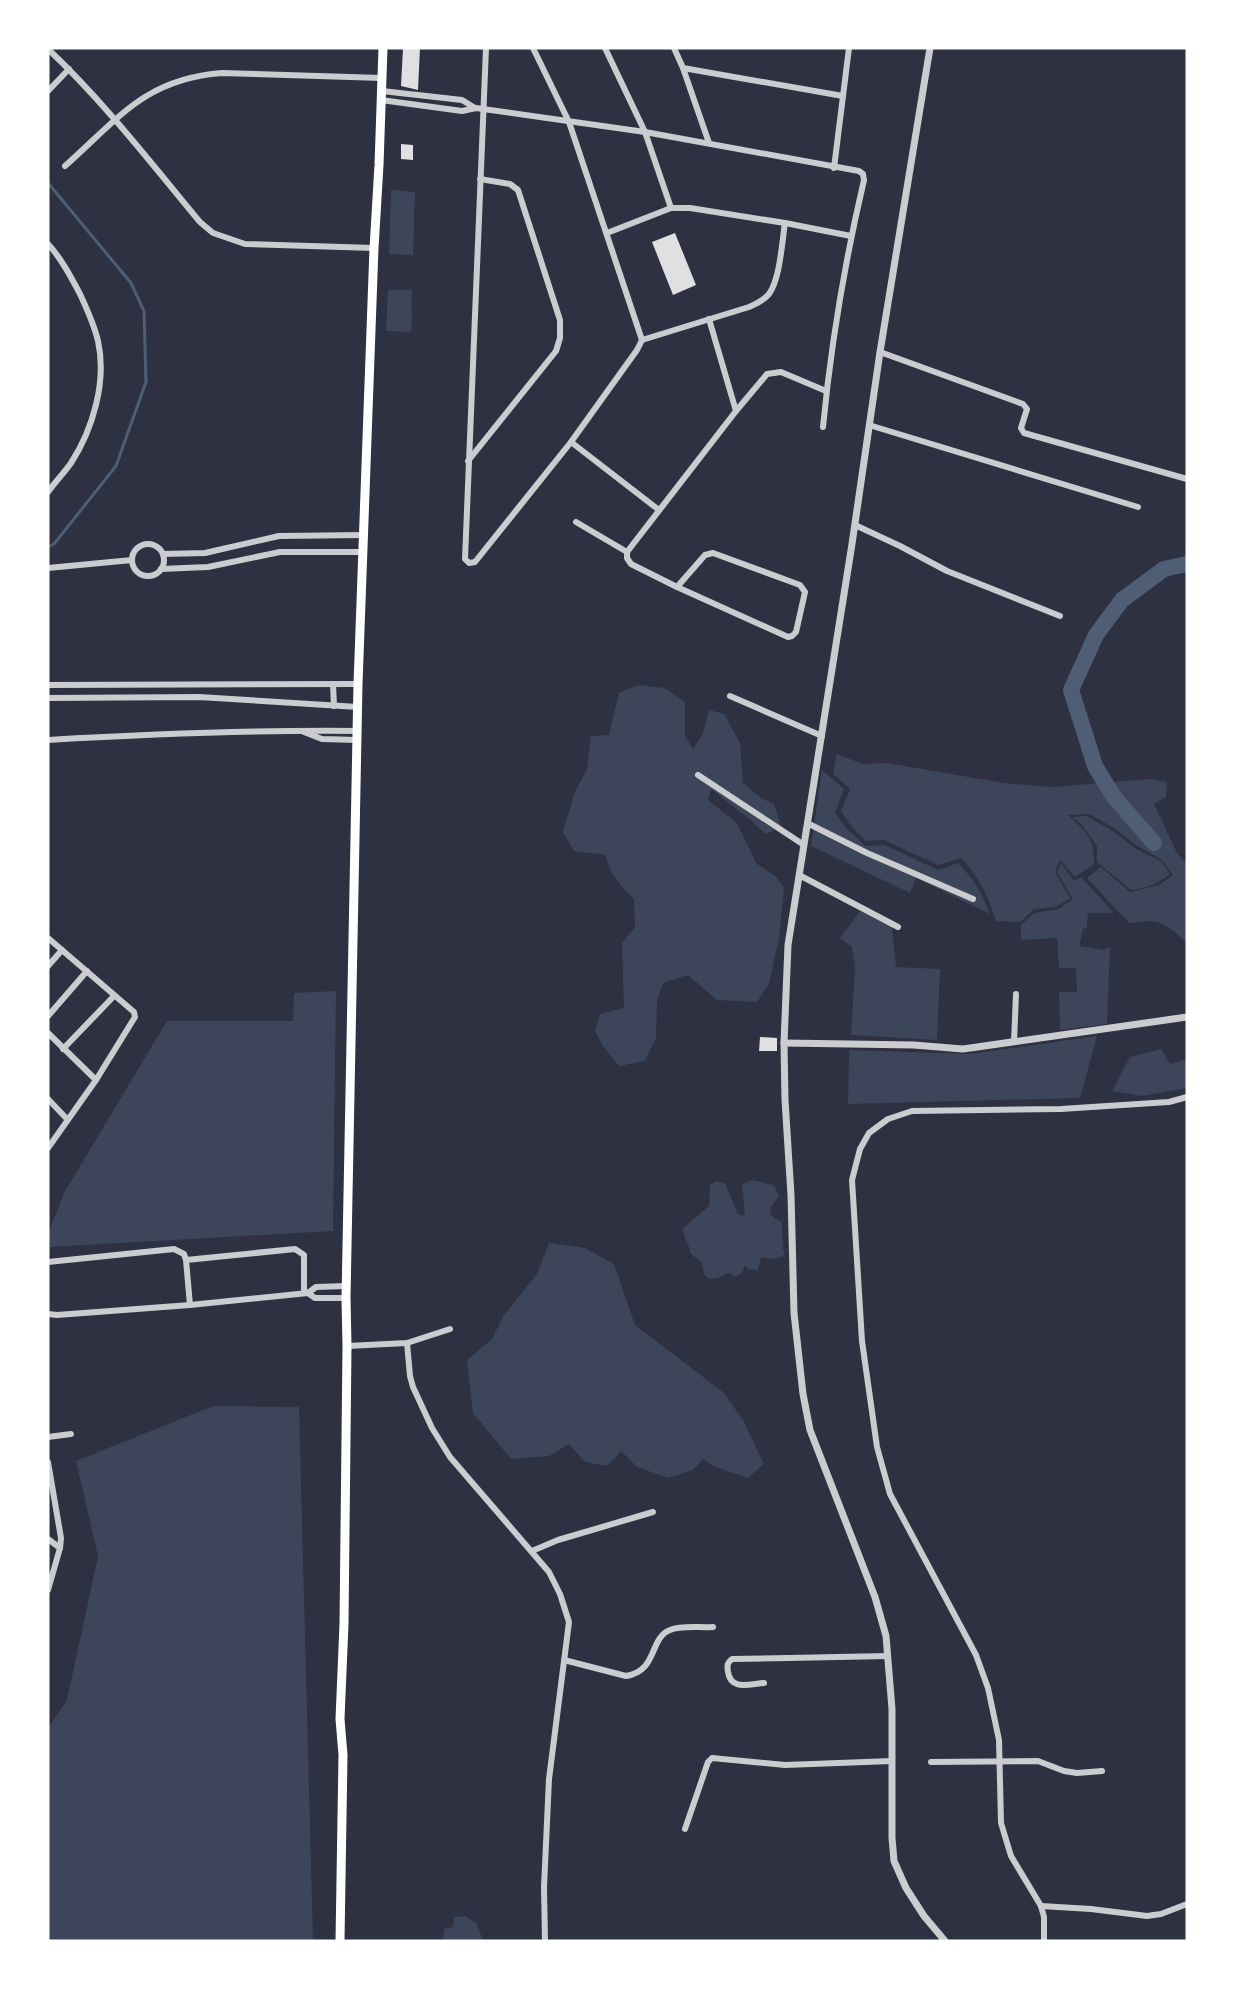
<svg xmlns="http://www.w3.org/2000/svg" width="1235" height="1989" font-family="Spectral,serif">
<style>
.green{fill:#3c4559}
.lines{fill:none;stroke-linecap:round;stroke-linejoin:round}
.stream{stroke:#4f5d75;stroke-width:3}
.river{stroke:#4f5d75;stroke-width:16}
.building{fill:#e0e0e3}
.minor{stroke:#caccd0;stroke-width:6}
.tertiary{stroke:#caccd0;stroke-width:7}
.trunk{stroke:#fff;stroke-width:9}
</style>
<rect width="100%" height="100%" fill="#2d3142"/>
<g class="green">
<polygon points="391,190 415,192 413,255 389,254"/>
<path d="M388,290H412C411,302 413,322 411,332L386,331Z"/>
<path d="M639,685L664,688L685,702V736L693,749L703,733L709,710L724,714L740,743L743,783L761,798L774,804L781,827L766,834L749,819L711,789L708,800L737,823L756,863L776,877L784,887L779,938L769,984L757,1002L717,1000L688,975L663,983L657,1001L656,1038L645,1061L619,1066L603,1046L595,1031L600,1014L624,1008L622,943L635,927L634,899C621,886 608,873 606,855L574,851L563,832L574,794L587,769L591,736L609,735L619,693Z"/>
<path d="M837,754L863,764L887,763L1004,783L1053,787L1149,779L1167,782L1166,797L1154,804L1177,853L1187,864V943C1163,922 1162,919 1129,923L1087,878L1101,867L1130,892L1159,885L1173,875L1162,860L1136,845L1114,828L1089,814L1068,815C1086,831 1095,839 1094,864L1075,877L1060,860L1055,872L1070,898L1056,907L1034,909L1020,922L996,921C988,896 979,877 961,858L938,865L884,840L866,841L851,826L841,811L850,789L833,774Z"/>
<path d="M822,770L844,789L835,813L846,828L866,846L885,845L938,870L958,863C973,878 983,894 990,914L916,878L910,893L811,846Z"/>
<path d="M1087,816L1114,832L1136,849L1161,861L1170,874C1158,884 1147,888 1131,890L1097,862V846L1081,824L1072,817Z"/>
<polygon points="1061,863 1074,881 1081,877 1114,913 1088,913 1087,928 1083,929 1079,946 1103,950 1110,947 1107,1024 1060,1030 1059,992 1077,992 1076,968 1059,968 1057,938 1021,940 1021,925 1034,913 1059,909 1073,899 1057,872"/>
<polygon points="860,911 892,927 896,967 940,969 937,1040 851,1035 855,967 852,947 840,938"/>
<polygon points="336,991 333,1231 50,1247 49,1231 64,1193 167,1021 293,1021 294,993"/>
<polygon points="1097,1036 1080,1098 848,1104 849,1050 970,1054"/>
<polygon points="1161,1049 1170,1064 1187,1059 1187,1088 1142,1096 1112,1091 1130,1057"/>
<path d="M752,1180L774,1185L779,1196L771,1207L770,1213L774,1218L782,1222L783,1250L785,1252L783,1257L768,1259L761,1257L758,1270L748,1269L745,1265L742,1273L735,1276L729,1273L718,1278L709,1279L704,1274L702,1263L690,1253C689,1243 684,1240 683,1228L709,1206L710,1185L717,1181L725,1184L738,1214L742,1216L745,1213L742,1184Z"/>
<polygon points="549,1243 585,1248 614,1264 635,1325 723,1392 743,1420 764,1464 748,1478 713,1466 703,1459 693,1470 668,1478 637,1467 621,1451 607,1466 585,1462 569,1444 549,1456 511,1459 473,1413 467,1360 492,1339 504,1315 537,1274"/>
<polygon points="213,1406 299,1407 313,1941 48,1941 48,1728 67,1700 98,1556 76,1461"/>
<polygon points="466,1916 477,1924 483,1941 443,1941 444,1929 453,1927 454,1917"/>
</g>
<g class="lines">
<polyline class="stream" points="48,183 131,283 144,311 146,382 116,466 54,544 48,547"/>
<polyline class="river" points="1154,843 1114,797 1095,766 1071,690 1096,635 1122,600 1164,569 1187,564"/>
</g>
<g class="building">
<polygon points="403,48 420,48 418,90 401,86"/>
<polygon points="401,144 413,145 413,160 401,159"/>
<polygon points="675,233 696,285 673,295 652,242"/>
<polygon points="760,1037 777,1038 777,1051 759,1051"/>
</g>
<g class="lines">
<g class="minor">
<polyline points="486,48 465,559 469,563 475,562 571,442 637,350 642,340 569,122 533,48"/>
<polyline points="605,48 645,132 671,208 690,208 785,223 851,236"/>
<polyline points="674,48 683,68 709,143"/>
<path d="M48,49C104,102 151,163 200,222L213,233L245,244L374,248"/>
<polyline points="683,68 843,96"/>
<polyline points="48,91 69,69"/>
<polyline points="382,91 462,100 475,108"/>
<path d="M381,100L462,111L476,108L645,132L859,171L863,174L864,180C845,261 831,344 823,427"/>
<path d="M65,166C119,118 145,79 222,73L382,78"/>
<polyline points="834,168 849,48"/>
<polyline points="607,233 671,208"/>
<path d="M48,244C61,258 71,277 80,294C87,309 94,324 98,341C107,381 93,429 71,463C64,473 55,482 48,492"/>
<polyline points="709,319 736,411"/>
<path d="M642,340L749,307C756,304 764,300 769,294C780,279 782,242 785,223"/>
<polyline points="880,352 1023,404 1027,409 1021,428 1024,433 1187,479"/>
<polyline points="869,425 1138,507"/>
<polyline points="571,442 659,510"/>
<polyline points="468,461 556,351 560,338 560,320 518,190 510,184 480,179"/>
<polyline points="576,522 627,552"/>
<polyline points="855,525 900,546 947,571 1060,616"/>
<circle cx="148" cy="560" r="16"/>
<polyline points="163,554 205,553 279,536 364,535"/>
<polyline points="48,568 132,560"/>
<polyline points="161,569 208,567 280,552 363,552"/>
<polyline points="677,587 705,555 713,553 800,585 805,592 796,632 792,636 788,637 677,587 631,564 627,558 627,552 736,411 767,374 781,372 826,391"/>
<polyline points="333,684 334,706"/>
<polyline points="48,685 358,684"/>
<polyline points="730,696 822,736"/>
<polyline points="48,698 199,697 358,707"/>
<polyline points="304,732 322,739 357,740"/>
<path d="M48,740C151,734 254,730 357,731"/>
<polyline points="698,775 804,845"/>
<polyline points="809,824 867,853 973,899"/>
<polyline points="799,875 898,927"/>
<polyline points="48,938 134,1012 135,1017 96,1080 48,1148"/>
<polyline points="48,966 62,950"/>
<polyline points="48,1016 87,971"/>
<polyline points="48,1033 96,1080"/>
<polyline points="1014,1042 1016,994"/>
<polyline points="63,1049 114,996"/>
<polyline points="48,1099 67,1119"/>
<polyline points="186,1260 190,1305"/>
<polyline points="48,1262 174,1249 184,1254 186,1260 295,1249 304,1255 304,1293"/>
<polyline points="308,1293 315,1298 346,1298"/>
<polyline points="48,1314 57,1315 190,1305 308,1293 316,1287 346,1286"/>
<polyline points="407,1343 410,1376 413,1387 432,1428 450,1457 549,1572 560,1594 569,1622 549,1779 544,1887 545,1941"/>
<polyline points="347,1346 407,1343 450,1329"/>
<polyline points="48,1437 71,1434"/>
<polyline points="48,1462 61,1538 60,1548 48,1590"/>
<polyline points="48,1539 60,1548"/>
<polyline points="532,1551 558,1540 653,1512"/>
<path d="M564,1660L626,1676C658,1671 649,1638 670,1630C682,1625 700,1628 713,1627"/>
<path d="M764,1683C749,1684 731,1691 728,1672C727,1665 727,1663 732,1659L888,1656"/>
<polyline points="931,1762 1038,1761 1064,1771 1077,1773 1102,1771"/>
<polyline points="685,1829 708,1762 712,1758 785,1765 892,1761"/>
<polyline points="1041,1906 1091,1909 1147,1916 1161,1914 1187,1904"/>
<polyline points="1044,1941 1044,1917 1041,1906 1011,1856 1001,1823 999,1740 988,1688 976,1655 890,1494 877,1447 862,1341 852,1180 860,1149 869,1133 888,1119 912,1111 1061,1109 1169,1102 1187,1097"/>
</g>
<g class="tertiary">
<polyline points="930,48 880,352 852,544 788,945 784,1043 785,1100 791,1195 794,1313 803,1394 810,1430 875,1597 886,1636 892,1709 892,1838 894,1861 906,1888 924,1916 945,1941"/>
<polyline points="784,1043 914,1045 963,1049 1187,1017"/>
</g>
<polyline class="trunk" points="340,1941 343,1755 340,1719 344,1624 347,1346 346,1298 358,684 374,248 379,165 383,48"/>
</g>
<rect width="1235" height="1989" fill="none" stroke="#ffffff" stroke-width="99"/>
</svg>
